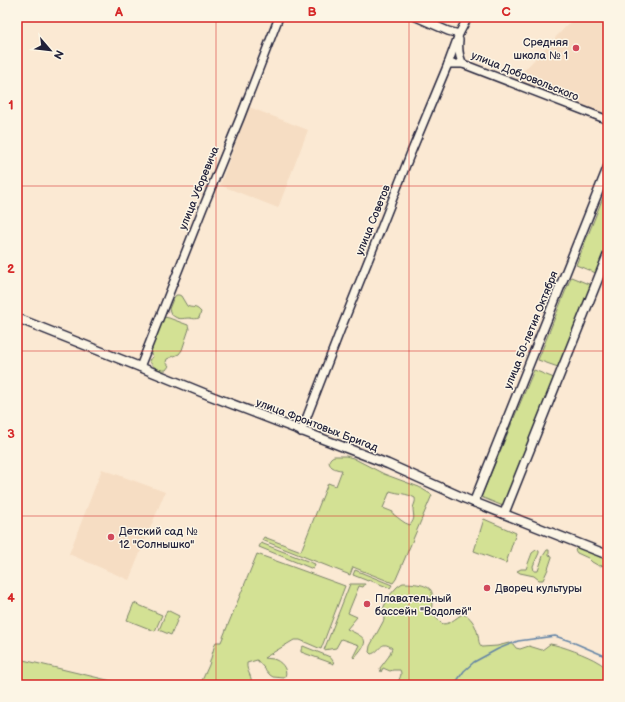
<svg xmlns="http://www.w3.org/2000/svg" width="625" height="702" font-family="'Balsamiq Sans',sans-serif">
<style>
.built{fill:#f6ddc3}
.green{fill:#d3e194;stroke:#7a8268;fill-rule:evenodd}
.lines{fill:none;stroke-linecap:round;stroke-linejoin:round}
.stream{stroke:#6384a6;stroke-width:1.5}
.tertiary-casing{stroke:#22223b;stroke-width:10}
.secondary-casing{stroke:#22223b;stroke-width:11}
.tertiary{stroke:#fcf5e5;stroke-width:7}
.secondary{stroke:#fcf5e5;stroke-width:8}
.grid{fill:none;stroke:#d62828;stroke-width:1;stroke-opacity:0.55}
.poi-dot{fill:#d1495b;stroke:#fcf5e5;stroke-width:1.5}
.labels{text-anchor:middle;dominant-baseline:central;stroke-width:3;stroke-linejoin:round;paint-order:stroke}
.poi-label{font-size:11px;fill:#22223b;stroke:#fcf5e5;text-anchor:start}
.street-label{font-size:11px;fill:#22223b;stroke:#fcf5e5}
.neatline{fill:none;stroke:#d62828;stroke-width:1.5}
.grid-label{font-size:13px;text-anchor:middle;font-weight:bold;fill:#d62828}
</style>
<rect width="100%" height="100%" fill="#fbe9d3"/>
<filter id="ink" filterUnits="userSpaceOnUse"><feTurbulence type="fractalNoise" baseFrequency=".025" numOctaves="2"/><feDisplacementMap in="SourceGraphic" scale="8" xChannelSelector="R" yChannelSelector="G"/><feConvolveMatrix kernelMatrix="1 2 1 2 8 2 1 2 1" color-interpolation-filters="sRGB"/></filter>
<g filter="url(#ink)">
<g class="built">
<polygon points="575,17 608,17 608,117 515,80"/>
<polygon points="249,107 308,130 278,208 220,185"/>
<polygon points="102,469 165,492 129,580 69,554"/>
</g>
<g class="green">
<polygon points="608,185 608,243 596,273 576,265"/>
<polygon points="571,277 591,285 558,367 538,360"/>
<path d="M176,295H179L181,296L187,306C193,309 195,305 201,312L199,318C195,319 194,319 190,318C181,318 179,321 171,314L169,309L173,299Z"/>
<path d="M164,317L169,318L188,325L189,329L182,350L179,354L167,359L166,362L169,366L166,370C159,371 152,367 149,360L153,357L151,353V348L155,340L162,318Z"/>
<polygon points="534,370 554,378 503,506 481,497"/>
<path d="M334,456H346L353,458L384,474L419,487L432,495L396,579L393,583L353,567L350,575L262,540L264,537L301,551L328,483L336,486L342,470C339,470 335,469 332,467C327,463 329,458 334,456ZM390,491C399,494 406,493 415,498C416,502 414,504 413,508C413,516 416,518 410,525C403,523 399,518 393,514V512L383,508Z"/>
<polygon points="484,519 516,533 506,563 474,551"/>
<polygon points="261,543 315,564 313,569 259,547"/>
<polygon points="578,547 587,550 592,554 595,554 600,557 604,556 608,559 606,565 599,566 592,562 588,558 577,553 575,550"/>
<polygon points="547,550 549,550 549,555 552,556 552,557 548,569 543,580 539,580 534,576 520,573 517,571 521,569 526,569 532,553 536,550 539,551 539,553 533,566 534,571 538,571 543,556"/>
<path d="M257,554L345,586L321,649L300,640H294L264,658C267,659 273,658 276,660C283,663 289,672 284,678L273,677L270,675L257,660L247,663C246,673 253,675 251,685H200L209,665L215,644L216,642H221Z"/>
<polygon points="355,570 392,585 390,588 369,580 368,581 353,575"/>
<path d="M403,583C411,583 431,584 432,593C433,599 431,606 432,612C434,615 439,621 441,623C448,627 456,617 463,614C471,616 476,626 478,635C479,640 478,643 482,647L497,646L509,643L513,644L516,648L520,649L529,646L542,650L550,644C560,645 589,656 598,662C602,664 605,667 608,670V685H396C398,681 403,675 400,670H393L390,671L383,668L381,672L380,668L389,656L392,648C380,639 381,652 371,654L369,652L370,646L384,620L383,609L389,596L397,587L401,584Z"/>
<path d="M350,584H365L363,587L359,586L348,613L357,617L347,629C368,639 370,640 354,658L353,657L359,645L341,639L336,648L324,650Z"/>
<polygon points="134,603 162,615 155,631 127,620"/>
<polygon points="167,610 179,616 171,635 159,630"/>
<polygon points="303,646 330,657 333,661 334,664 301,652 301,650"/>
<polygon points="19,659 120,683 124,685 17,685 17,663"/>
</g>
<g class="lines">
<polyline class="stream" points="454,685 464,671 474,662 498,649 518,641 555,636 570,641 605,656"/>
<defs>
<g id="tertiary">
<polyline points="416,17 448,31 459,34"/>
<path d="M459,40C458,49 459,57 463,64L608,120"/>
<polyline points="448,64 463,64"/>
<polyline points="140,367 203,208 240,118 279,17"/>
<polyline points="301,432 342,326 380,231 410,155 448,64 459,34 468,17"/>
</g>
<g id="secondary">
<polyline points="17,318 140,367 211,396 388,464 466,499 608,555"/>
<polyline points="474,502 608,167"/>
<polyline points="504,514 608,254"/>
</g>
</defs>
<use href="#tertiary" class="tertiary-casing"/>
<use href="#secondary" class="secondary-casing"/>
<use href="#tertiary" class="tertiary"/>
<use href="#secondary" class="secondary"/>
</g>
</g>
<path class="grid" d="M216,17V685M409,17V685M17,186H608M17,351H608M17,516H608"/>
<g class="poi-dot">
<circle cx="576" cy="48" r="4"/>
<circle cx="111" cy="537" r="4"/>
<circle cx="487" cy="588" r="4"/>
<circle cx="367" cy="604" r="4"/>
</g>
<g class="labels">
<g class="poi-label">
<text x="568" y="42" text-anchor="end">Средняя<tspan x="568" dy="13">школа № 1</tspan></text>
<text x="119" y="531">Детский сад №<tspan x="119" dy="13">12 "Солнышко"</tspan></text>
<text x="495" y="588">Дворец культуры</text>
<text x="375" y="598">Плавательный<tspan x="375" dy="13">бассейн "Водолей"</tspan></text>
</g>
<g class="street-label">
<text transform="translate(525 76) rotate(22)">улица Добровольского</text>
<text transform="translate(199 188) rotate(-68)">улица Уборевича</text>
<text transform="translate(373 220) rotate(-68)">улица Советов</text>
<text transform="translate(531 330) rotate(-68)">улица 50-летия Октября</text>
<text transform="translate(317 425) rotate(21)">улица Фронтовых Бригад</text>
</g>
</g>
<rect width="625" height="702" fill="none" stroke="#fcf5e5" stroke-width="44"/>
<g transform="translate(50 50) rotate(118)" stroke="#fcf5e5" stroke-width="3" paint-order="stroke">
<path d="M0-3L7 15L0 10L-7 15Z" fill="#22223b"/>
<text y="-6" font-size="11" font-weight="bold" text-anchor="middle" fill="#22223b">N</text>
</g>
<rect x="22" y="22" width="581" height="658" class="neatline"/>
<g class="grid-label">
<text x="119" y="16">A</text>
<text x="312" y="16">B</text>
<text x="506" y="16">C</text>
<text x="11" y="109">1</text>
<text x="11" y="273">2</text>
<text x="11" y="438">3</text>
<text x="11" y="602">4</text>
</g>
</svg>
